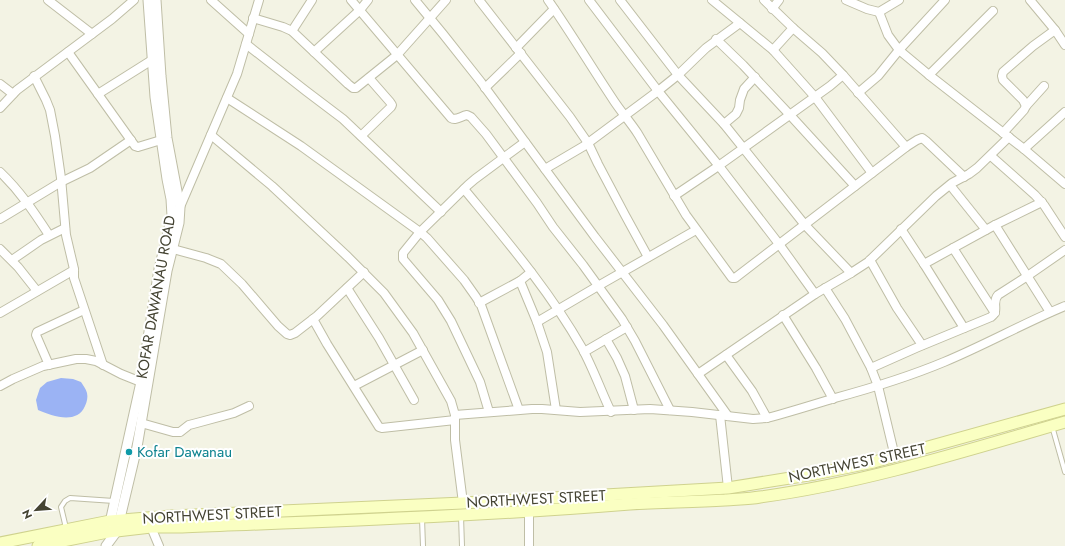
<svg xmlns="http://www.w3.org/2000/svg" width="1065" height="546" font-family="Jost,sans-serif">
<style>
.water{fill:#9bb3f4}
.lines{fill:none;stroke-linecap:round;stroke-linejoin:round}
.service-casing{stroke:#bfbea6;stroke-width:6}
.minor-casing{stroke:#bfbea6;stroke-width:10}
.tertiary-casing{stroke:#bfbea6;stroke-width:11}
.secondary-casing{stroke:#cfd28e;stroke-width:13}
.service{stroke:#fff;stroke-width:4}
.minor{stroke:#fff;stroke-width:8}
.tertiary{stroke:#fff;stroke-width:9}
.secondary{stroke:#faffc2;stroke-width:11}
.culture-dot{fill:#0f9aa8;stroke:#fff;stroke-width:1.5}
.labels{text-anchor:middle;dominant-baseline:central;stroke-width:4;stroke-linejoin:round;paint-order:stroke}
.street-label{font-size:15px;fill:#454433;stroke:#fff}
.culture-label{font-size:15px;fill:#0d838f;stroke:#fff;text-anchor:start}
</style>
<rect width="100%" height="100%" fill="#f3f3e4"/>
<path class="water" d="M61,378L73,379L81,382C83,385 86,389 87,393C88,397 87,402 85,406C77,425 52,416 38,410L36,400L40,388L47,382Z"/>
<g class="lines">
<defs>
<g id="service">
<polyline points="1052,426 1065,472"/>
<polyline points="461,516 462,546"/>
<polyline points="422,518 423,546"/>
<polyline points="66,528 61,507 65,501 70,498 114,501"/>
</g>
<g id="minor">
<polyline points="48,0 92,34"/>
<polyline points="211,0 249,34"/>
<path d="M351,0L451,118C456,121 461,116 467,115L471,117L486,134L537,203L553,227L583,265L622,319L635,341L670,410"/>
<polyline points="415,0 443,34 481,82 595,237 663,325 728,416"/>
<polyline points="479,0 570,117 588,143 598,164 625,215 648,257"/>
<path d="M548,0C571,33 592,68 614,101C622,113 631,123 638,134L686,215L732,278H735L906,147L917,140L922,138L926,141L964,177"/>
<polyline points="589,0 658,91 719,166 779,244 815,294"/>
<polyline points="620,0 678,75 724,124 805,225 851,273"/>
<polyline points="712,0 773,50 815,97 872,173"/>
<polyline points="764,0 793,28 822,53 843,75 906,147"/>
<polyline points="846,0 867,9 879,12 899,0"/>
<polyline points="945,0 899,50 929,75 1024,149 1065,184"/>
<polyline points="1030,0 1055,30 1065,45"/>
<polyline points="772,9 779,0"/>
<polyline points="253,18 283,27 292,31 348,84 353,88 356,88 361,84 397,55 446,0"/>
<polyline points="292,31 312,0"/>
<polyline points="716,39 743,65 790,115 855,186"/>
<polyline points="246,44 306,91 343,119 441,212"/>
<polyline points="516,48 554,9"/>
<polyline points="773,50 793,28"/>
<polyline points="68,52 135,146 138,147 161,140"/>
<polyline points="314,52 360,10 368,0"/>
<polyline points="929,75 993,11"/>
<polyline points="34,76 46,100 50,110 55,136 61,178 66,235 74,269 74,278 103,365"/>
<polyline points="0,84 13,94"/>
<polyline points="485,88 521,53"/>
<polyline points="858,93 878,76 899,50 888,35 879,12"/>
<polyline points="98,94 152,60"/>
<polyline points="227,98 301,146 420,232 427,238 464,280 476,297 481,305 519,410"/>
<polyline points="1026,106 1044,86"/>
<polyline points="0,108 17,90 112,19 134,0"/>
<polyline points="724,124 736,114 739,108 740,100 744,89 755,77"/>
<polyline points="1003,133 1024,110 1026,106 1023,100 1003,80 1002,76 1003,72 1033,46 1055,30"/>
<polyline points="211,135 272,186 348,257 384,293 413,333 451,401 455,415 455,440 463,503"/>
<polyline points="361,136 391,107 392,105 390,102 369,78"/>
<polyline points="1024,149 1065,112"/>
<polyline points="991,156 1035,195 1044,205 1065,237"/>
<polyline points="545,169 584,146 658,91 678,75 706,48 740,23"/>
<path d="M0,172C20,191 34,212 49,235"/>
<polyline points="950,185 986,230"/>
<path d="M464,189C506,240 549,290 582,348C593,368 601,391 611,412"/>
<polyline points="674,196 717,167 830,86 843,75"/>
<polyline points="180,207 237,74 259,0"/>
<polyline points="0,219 61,182 90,168 131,140"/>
<polyline points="995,225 1050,312"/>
<polyline points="901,229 924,264 964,328"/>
<polyline points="953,248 995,313"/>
<polyline points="0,249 18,267 37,291"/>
<polyline points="173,249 206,258 221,264 242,284 278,326 287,334 290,335 295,333 317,316 364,272"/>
<polyline points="12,260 41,240 65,228"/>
<polyline points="870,260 897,308 922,345"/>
<polyline points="924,264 995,225 1042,202"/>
<polyline points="520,281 537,322 547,352 556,410"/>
<polyline points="347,288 379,338 414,400"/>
<polyline points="825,288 845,319 871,368 878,386 895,457"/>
<polyline points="479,303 520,281 531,272"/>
<polyline points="0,313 74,270"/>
<polyline points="783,315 816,368 833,399"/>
<polyline points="313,319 327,344 379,427 382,428 455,420"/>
<polyline points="537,322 598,286 696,230"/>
<polyline points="606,339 617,358 625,376 634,410"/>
<polyline points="584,352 627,327"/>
<polyline points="726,355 752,391 767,418"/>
<polyline points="49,365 36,335 37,332 84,310"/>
<path d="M871,368L916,348L991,317C1000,310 991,303 998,295L1026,277L1065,250"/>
<polyline points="698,374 815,294 851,273 868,262 936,196 952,183 969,174 977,168 1009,137"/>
<polyline points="0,386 13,379 43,366 76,359 86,359 96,361 121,374 141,382"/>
<polyline points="354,386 423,350"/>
<polyline points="489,412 480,382 451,321 438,300 403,259 403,253 420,232 468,185 475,179 525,142"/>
<path d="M455,415L532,409H542L580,412L650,409L692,412L753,419L767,418C790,412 812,405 835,398C872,388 908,377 944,362C985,345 1024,323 1065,306"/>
<polyline points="720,415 728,488"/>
<polyline points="141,423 173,432 180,432 189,425 193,424 234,413 249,406"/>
<polyline points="151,527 159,546"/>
<polyline points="529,546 529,511"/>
</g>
<g id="tertiary">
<polyline points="109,527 141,382 159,269 172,216 171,199 167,179 155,97 148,0"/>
<polyline points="106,546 117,531 137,447 167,271 179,223 180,207 167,138 161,76 156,0"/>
</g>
<g id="secondary">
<polyline points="0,543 110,521 171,516 463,503 728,488 815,474 874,462 1065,409"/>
<path d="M38,546L108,532L151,527H182C332,521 481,516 630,504C662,502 693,502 725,500C736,499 749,499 760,497C864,483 965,451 1065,422"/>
</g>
</defs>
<use href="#service" class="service-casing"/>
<use href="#minor" class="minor-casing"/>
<use href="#tertiary" class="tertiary-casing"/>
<use href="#secondary" class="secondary-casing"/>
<use href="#service" class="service"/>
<use href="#minor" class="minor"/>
<use href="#tertiary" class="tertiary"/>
<use href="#secondary" class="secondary"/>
</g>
<circle class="culture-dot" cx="129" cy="452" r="4"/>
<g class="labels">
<g class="street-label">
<text transform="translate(156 297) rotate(-80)">KOFAR DAWANAU ROAD</text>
<text transform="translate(857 463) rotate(-12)">NORTHWEST STREET</text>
<text transform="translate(536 499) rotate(-3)">NORTHWEST STREET</text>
<text transform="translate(212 515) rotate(-3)">NORTHWEST STREET</text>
</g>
<g class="culture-label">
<text x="137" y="452">Kofar Dawanau</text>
</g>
</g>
<g transform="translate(36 510) rotate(244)" stroke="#ffffff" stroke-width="3" paint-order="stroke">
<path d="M0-3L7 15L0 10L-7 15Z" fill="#454433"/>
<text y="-6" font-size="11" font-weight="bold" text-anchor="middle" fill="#454433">N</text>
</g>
</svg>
